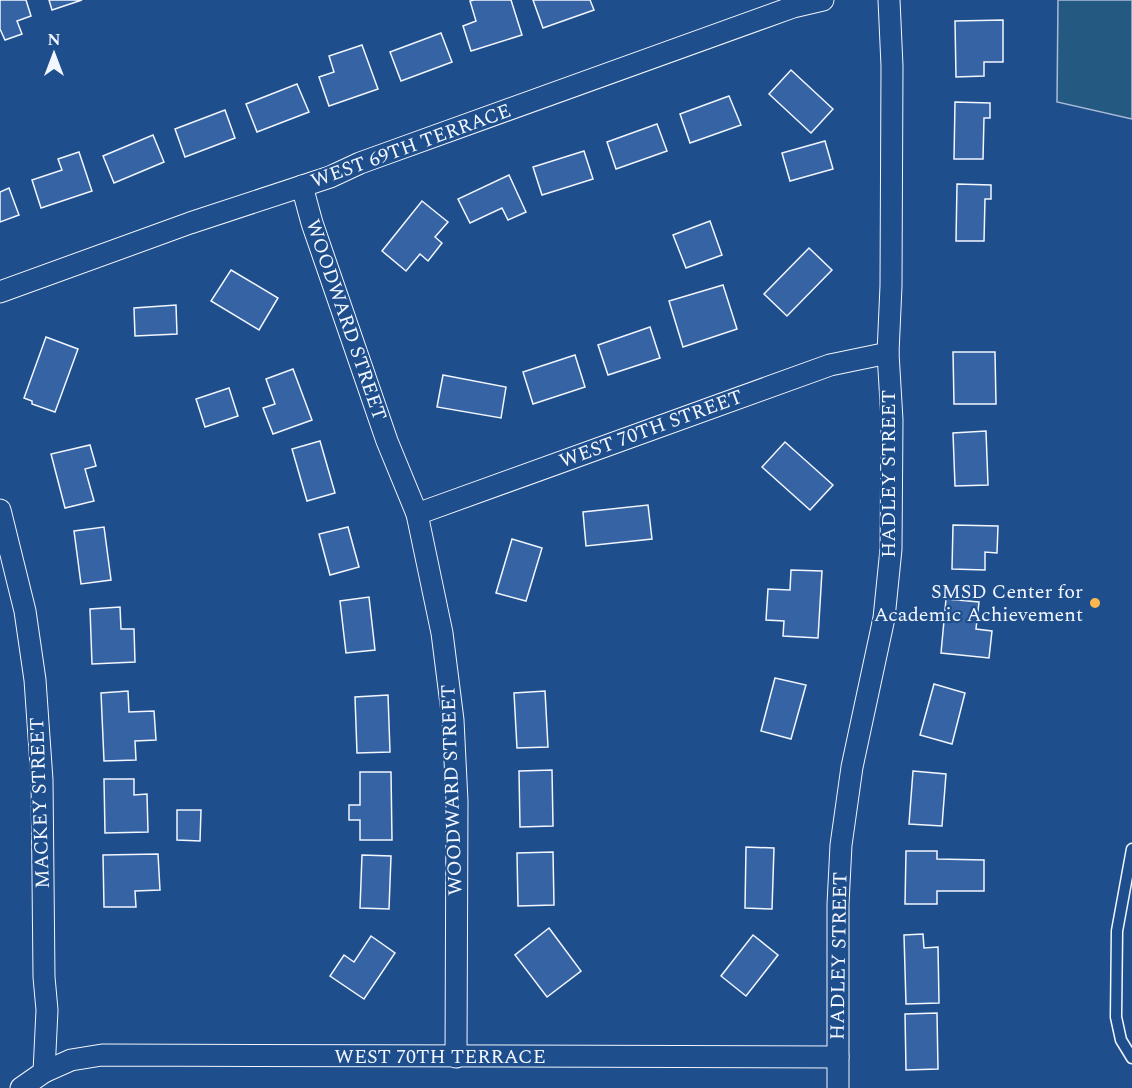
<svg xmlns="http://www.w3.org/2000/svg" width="1132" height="1088" font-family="Spectral,serif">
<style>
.green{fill:#245a82;stroke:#a8bbd7;stroke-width:1.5}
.building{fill:#3563a3;stroke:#f2f6ff;stroke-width:1.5}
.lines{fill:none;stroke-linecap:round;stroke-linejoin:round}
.lane-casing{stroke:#f2f6ff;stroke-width:13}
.street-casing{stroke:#f2f6ff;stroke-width:23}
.lane{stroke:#1f4e8c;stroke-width:10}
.street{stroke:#1f4e8c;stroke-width:21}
.poi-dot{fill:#ffb74d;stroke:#1f4e8c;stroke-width:2}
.labels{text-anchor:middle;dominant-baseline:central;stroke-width:4.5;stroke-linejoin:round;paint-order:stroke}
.street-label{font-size:20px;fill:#f2f6ff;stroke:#1f4e8c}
.poi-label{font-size:20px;fill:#f2f6ff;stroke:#1f4e8c;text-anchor:end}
</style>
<rect width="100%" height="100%" fill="#1f4e8c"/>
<polygon class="green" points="1058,0 1132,0 1132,119 1057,102"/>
<g class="building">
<polygon points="0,0 26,0 31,16 17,21 22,34 5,40 0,29"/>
<polygon points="49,0 82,0 52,10"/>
<polygon points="474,0 511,0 522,35 471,51 463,26 476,21 470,1"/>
<polygon points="533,0 590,0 594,10 543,28"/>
<polygon points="1003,20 1003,62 984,62 984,76 956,77 955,21"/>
<polygon points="441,33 452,62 401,81 390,52"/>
<polygon points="362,45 378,89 329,106 319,77 334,72 329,56"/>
<polygon points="791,70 833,109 811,133 769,94"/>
<polygon points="297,84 309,112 257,132 246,104"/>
<polygon points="729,96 741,125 690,143 680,114"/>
<polygon points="955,102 990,103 990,118 984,118 983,159 954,159"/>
<polygon points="225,110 235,138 185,157 175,129"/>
<polygon points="657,124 667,151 616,169 607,142"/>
<polygon points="153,135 164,162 114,183 103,156"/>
<polygon points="825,141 833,169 790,181 782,153"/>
<polygon points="584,151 593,179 542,195 533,167"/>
<polygon points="79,152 92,191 41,208 32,180 62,170 58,159"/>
<polygon points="509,175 526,212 508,220 502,208 470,223 458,199"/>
<polygon points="957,184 991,185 991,199 985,199 984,241 956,241"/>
<polygon points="9,188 19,215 0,222 0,192"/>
<polygon points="422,201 448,222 435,237 442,243 428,261 420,254 406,271 382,251"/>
<polygon points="710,221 722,255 686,268 673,235"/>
<polygon points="809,248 832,270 787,316 764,294"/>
<polygon points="231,270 278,298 259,330 211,301"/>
<polygon points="723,285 737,329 683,347 669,301"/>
<polygon points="176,305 177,334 135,336 134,308"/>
<polygon points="650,327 660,358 608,375 598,345"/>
<polygon points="46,337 78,349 55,412 32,404 32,401 24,398"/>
<polygon points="953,352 995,352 996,404 954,404"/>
<polygon points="575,355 585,387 533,404 523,372"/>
<polygon points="293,369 312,420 273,434 263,408 275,404 266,379"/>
<polygon points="443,375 506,387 501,418 437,407"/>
<polygon points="229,388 238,416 205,427 196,399"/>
<polygon points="986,431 988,485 955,486 953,433"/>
<polygon points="320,441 335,493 307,501 292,449"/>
<polygon points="785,442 833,485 810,510 762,467"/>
<polygon points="90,445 96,466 85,469 94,501 65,508 51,454"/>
<polygon points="648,505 652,539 586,546 583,512"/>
<polygon points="953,525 998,526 997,553 985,552 985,570 952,569"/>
<polygon points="104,527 111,580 81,584 74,531"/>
<polygon points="348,527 359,567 330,575 319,534"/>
<polygon points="512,539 542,548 526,601 496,593"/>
<polygon points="791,570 822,571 818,638 783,636 784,621 766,620 768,589 790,590"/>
<polygon points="369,597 375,650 346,653 340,601"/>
<polygon points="946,599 979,602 976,629 992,631 989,658 941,653"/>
<polygon points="120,607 121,629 134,629 135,662 92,664 90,609"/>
<polygon points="775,678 806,685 791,739 761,731"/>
<polygon points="934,684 965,693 952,744 920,735"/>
<polygon points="128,691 129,712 154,711 156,740 135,741 136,760 104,761 101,693"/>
<polygon points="545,691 548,747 517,748 514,693"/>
<polygon points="388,695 390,752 357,753 355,697"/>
<polygon points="552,770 553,826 520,827 519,771"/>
<polygon points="913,771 946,774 942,826 909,824"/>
<polygon points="360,772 391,772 392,840 360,840 360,820 349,820 349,805 360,805"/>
<polygon points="104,779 134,779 134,795 147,794 148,832 105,833"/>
<polygon points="177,810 201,810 200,841 177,840"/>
<polygon points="746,847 774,848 772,909 745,908"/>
<polygon points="906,851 937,851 937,859 984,860 984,891 937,891 937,904 905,904"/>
<polygon points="553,852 554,905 518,906 517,853"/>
<polygon points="158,854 160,890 135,891 136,907 104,907 103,855"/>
<polygon points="362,855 391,856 389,909 360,908"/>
<polygon points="549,928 581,971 547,997 515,955"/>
<polygon points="923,934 924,948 938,947 939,1003 906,1004 904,935"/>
<polygon points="753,935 778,955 746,996 721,976"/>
<polygon points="371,936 395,953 364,999 330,976 344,955 354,962"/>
<polygon points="937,1013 938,1069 906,1070 905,1014"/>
</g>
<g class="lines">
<defs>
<polyline id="lane" points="1132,849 1117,931 1116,1017 1121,1040 1132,1058"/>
<g id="street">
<polyline points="302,186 312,223 387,441 417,514 442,633 453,720 457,801 456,1057"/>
<polyline points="0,292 190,223 330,177 360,163 793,7 823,0"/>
<polyline points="0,510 25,611 35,680 42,780 44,977 47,1010 44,1072 21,1088"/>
<polyline points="417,514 830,365 888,353"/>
<polyline points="44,1072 71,1060 102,1055 838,1057"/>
<polyline points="838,1088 838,904 841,845 852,767 884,618 891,549 892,420 888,353 891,286 892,66 889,0"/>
</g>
</defs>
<use href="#lane" class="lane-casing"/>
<use href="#street" class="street-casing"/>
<use href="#lane" class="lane"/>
<use href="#street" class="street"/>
</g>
<circle class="poi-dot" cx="1095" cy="603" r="6"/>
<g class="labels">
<g class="street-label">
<text transform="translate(411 146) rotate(-20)">WEST 69TH TERRACE</text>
<text transform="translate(346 320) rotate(71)">WOODWARD STREET</text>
<text transform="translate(651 429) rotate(-20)">WEST 70TH STREET</text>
<text transform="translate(889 474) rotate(-90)">HADLEY STREET</text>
<text transform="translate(452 790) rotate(-92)">WOODWARD STREET</text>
<text transform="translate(40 803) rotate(-92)">MACKEY STREET</text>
<text transform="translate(839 956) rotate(-89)">HADLEY STREET</text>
<text x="440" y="1057">WEST 70TH TERRACE</text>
</g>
<g class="poi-label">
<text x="1083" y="592">SMSD Center for<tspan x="1083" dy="23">Academic Achievement</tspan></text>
</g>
</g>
<g transform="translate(54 54)" stroke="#1f4e8c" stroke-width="4.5" paint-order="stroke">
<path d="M0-4.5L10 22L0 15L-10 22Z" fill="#f2f6ff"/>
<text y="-9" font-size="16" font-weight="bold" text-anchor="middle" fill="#f2f6ff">N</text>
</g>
</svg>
